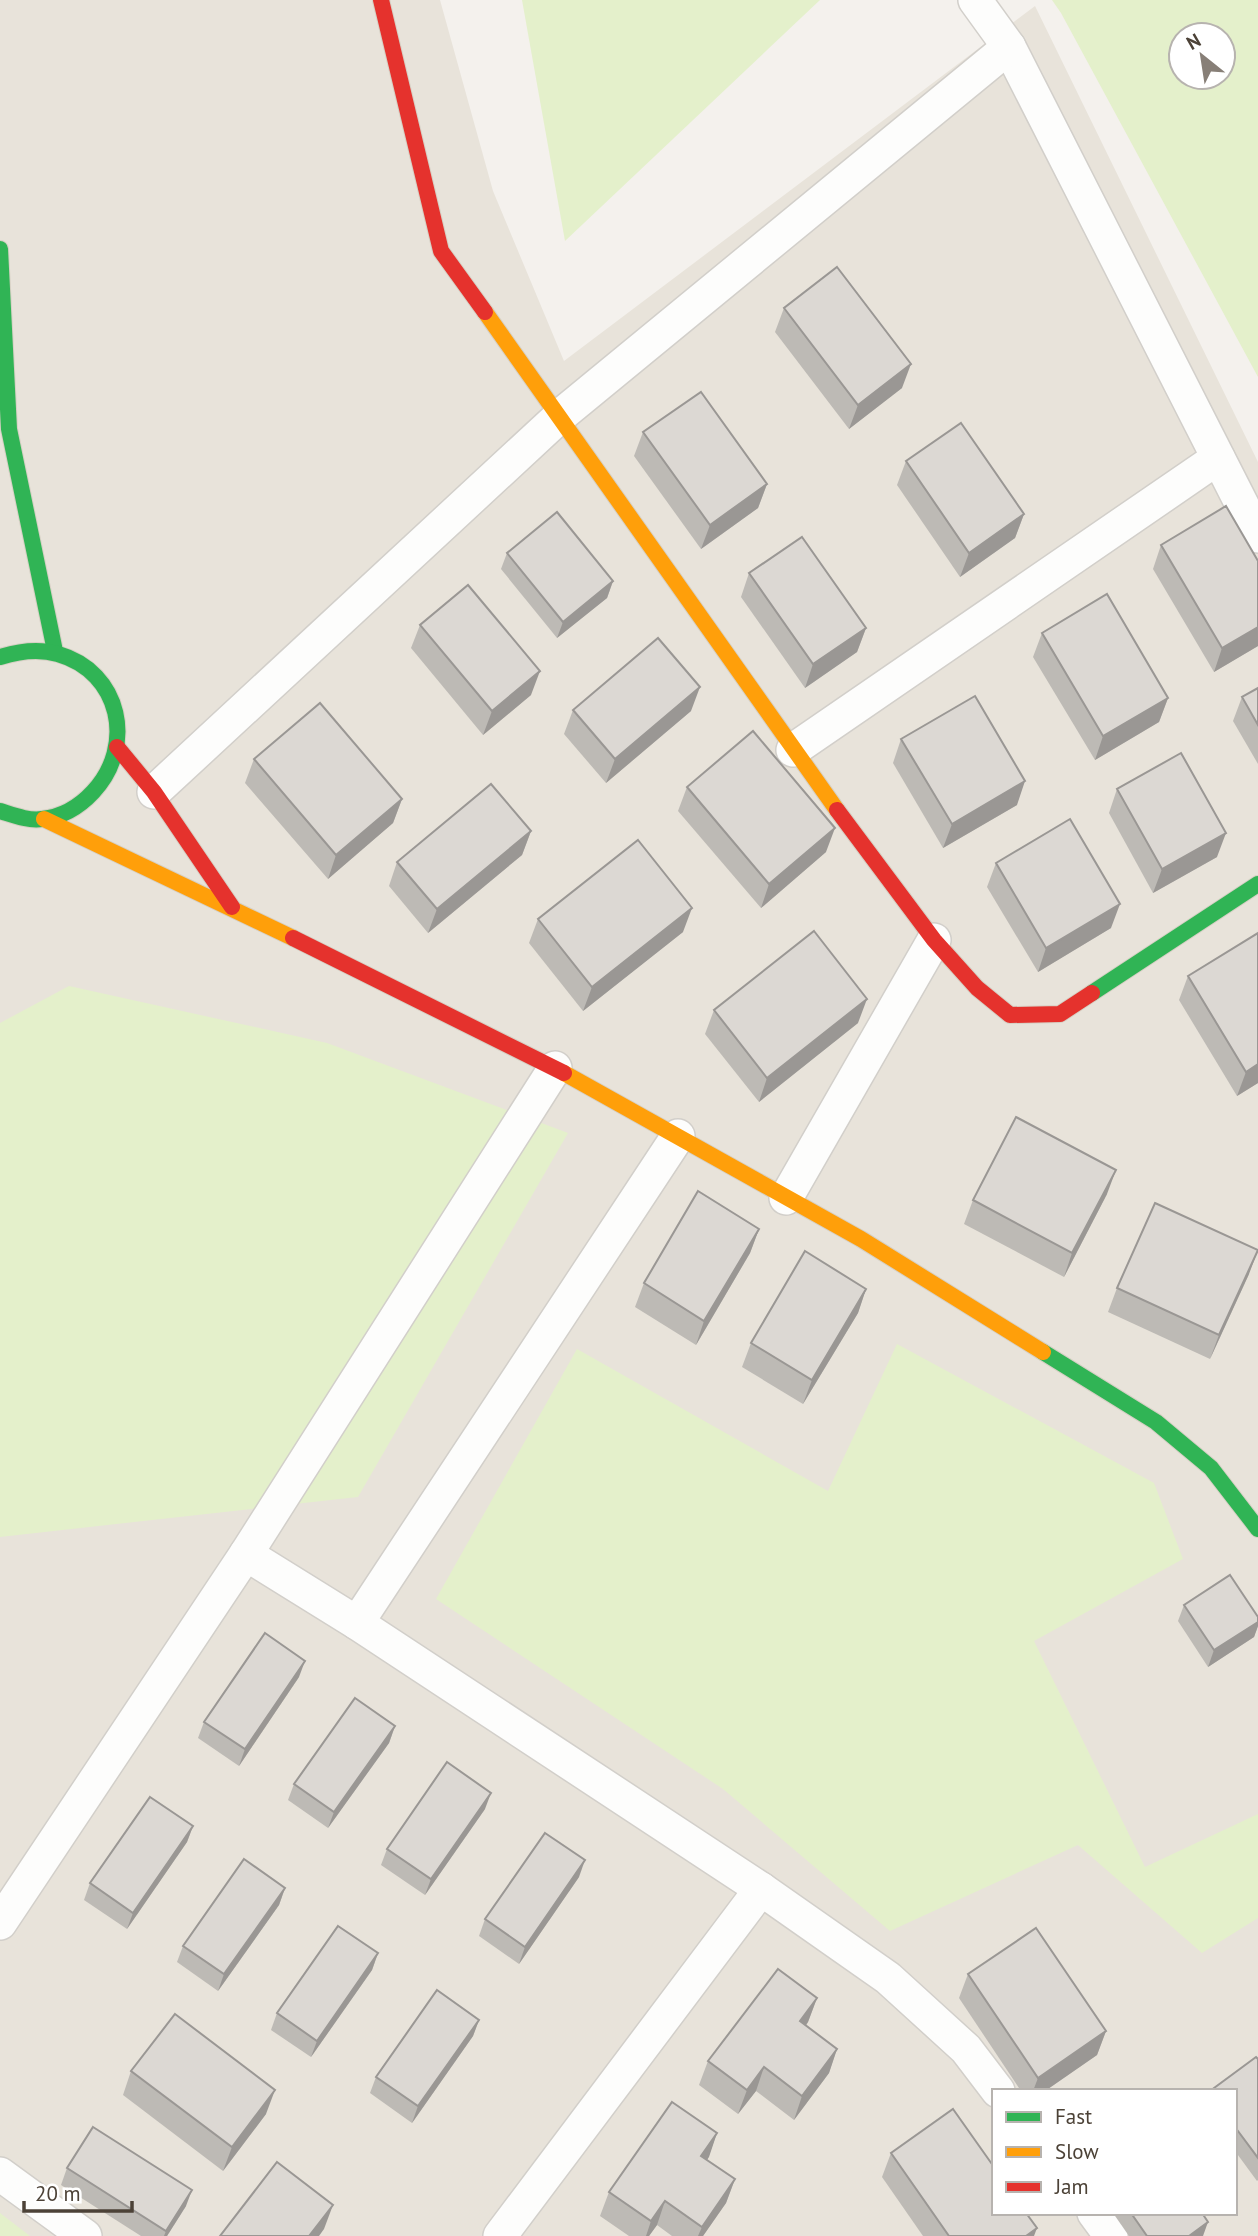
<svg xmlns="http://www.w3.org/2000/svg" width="1258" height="2236" font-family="'PT Sans',sans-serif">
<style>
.residential{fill:#e8e3da;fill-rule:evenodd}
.green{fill:#e4f0cb;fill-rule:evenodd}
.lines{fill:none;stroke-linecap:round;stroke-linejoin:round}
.street-casing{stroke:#d2cfca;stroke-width:36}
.fast-casing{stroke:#d6d0c4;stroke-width:18}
.slow-casing{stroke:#d6d0c4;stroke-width:18}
.jam-casing{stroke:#d6d0c4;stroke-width:18}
.street{stroke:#fdfdfc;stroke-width:33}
.fast{stroke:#30b455;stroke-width:16}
.slow{stroke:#ff9f0a;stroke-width:16}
.jam{stroke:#e5322d;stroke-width:16}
.wall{fill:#bdbab5}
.shaded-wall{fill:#9a9794}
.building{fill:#dcd8d3;stroke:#9a9794;stroke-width:2}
</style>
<rect width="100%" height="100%" fill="#f4f1ed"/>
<path class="residential" d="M0,0H440L493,191L564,361L1035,6L1258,462V2236H0ZM994,2091H1235V2213H994Z"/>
<g class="green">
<polygon points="522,0 820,0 565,241"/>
<path d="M1052,0H1258V377L1061,13ZM1223,35V77H1181V35Z"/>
<polygon points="69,986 327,1043 568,1133 358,1497 0,1537 0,1023"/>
<polygon points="897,1344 1154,1483 1183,1559 1034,1641 1145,1867 1258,1814 1258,1918 1202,1953 1078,1845 890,1931 723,1789 436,1599 577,1349 828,1491"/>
<polygon points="0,2213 30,2236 0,2236"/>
</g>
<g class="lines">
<defs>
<g id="street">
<polyline points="975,0 1009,47 1258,536"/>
<polyline points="793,750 1218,458"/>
<polyline points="154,792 560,416 1009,47"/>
<polyline points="786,1198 934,940"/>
<polyline points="246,1554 357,1623 678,1136"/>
<polyline points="357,1623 761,1889 888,1978 966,2049 998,2091"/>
<polyline points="0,1923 246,1554 555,1068"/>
<polyline points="0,2174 85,2236"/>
<polyline points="1094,2213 1111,2236"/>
<polyline points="500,2236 761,1889"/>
</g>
<g id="fast">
<polyline points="0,249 9,429 55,651"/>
<path d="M0,657C19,651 38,648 58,654C121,672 136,746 93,792C80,806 62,817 42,819C28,821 13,815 0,811"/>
<polyline points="1092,993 1258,884"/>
<polyline points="1043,1352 1156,1422 1211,1468 1258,1529"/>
</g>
<g id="slow">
<polyline points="485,312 837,810"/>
<polyline points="44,819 293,938"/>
<polyline points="564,1073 861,1239 1043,1352"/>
</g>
<g id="jam">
<polyline points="381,0 441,251 485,312"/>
<polyline points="117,747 154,792 232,907"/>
<polyline points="837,810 934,940 977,988 1010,1015 1060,1014 1092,993"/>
<polyline points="293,938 564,1073"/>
</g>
</defs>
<use href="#street" class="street-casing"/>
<use href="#fast" class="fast-casing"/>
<use href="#slow" class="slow-casing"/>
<use href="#jam" class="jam-casing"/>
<use href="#street" class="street"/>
<use href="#fast" class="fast"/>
<use href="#slow" class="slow"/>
<use href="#jam" class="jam"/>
</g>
<g class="wall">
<polygon points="784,308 902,388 849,429 775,332"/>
<polygon points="643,432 767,484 758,508 701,549 634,456"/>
<polygon points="906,461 1024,514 1015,538 960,577 897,485"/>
<polygon points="1161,545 1258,561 1258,646 1214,672 1153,569"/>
<polygon points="507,553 613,581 607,598 557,638 501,569"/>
<polygon points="749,573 866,628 857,652 805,688 741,597"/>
<polygon points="420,625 531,695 483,735 411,648"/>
<polygon points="1042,633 1168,698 1159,722 1095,760 1033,657"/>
<polygon points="1258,688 1258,764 1233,721 1242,697"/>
<polygon points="573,710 691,711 606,783 564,734"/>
<polygon points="901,739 1017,805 943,848 893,763"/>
<polygon points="254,759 402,799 393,823 328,879 245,783"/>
<polygon points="687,787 826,852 761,908 678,811"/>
<polygon points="1117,789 1217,857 1153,893 1109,813"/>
<polygon points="531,831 522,855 428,933 389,886 397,862"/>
<polygon points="996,863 1111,928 1038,972 987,887"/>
<polygon points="538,919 683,932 583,1011 529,943"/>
<polygon points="1188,976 1258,1083 1237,1096 1179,1000"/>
<polygon points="714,1010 858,1023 759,1102 705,1034"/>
<polygon points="1107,1194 1064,1277 964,1224 973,1200"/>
<polygon points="759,1229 750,1253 696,1345 635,1307 644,1283"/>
<polygon points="1249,1274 1210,1359 1108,1312 1117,1288"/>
<polygon points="866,1289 858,1313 803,1404 742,1367 751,1343"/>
<polygon points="1184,1605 1258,1617 1258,1626 1254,1637 1208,1667 1178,1621"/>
<polygon points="299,1677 239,1766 198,1738 204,1722"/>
<polygon points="395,1726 389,1743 328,1828 288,1800 294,1784"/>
<polygon points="485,1809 425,1895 381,1865 387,1849"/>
<polygon points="193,1826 187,1842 127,1929 84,1900 90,1883"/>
<polygon points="579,1877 519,1964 479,1936 485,1919"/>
<polygon points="285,1888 279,1905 218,1991 177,1962 183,1946"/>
<polygon points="378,1953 372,1970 311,2057 271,2030 277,2013"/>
<polygon points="968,1974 1106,2031 1097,2055 1045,2091 1021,2091 959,1998"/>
<polygon points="817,1998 808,2022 806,2026 837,2049 829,2073 794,2120 756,2091 738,2114 699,2085 708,2061"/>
<polygon points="479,2020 473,2036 412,2123 370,2093 376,2077"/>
<polygon points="1258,2059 1258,2180 1257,2181 1235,2151 1235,2091"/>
<polygon points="131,2071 266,2114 223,2171 123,2095"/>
<polygon points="717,2133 707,2160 735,2179 726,2203 703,2236 672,2236 657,2225 649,2236 629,2236 600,2216 609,2192"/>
<polygon points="891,2153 1034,2236 923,2236 882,2177"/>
<polygon points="67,2168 186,2206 167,2236 141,2236 61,2185"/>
<polygon points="1113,2213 1202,2213 1203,2236 1129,2236"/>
</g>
<g class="shaded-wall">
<polygon points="911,364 902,388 849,429 858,405"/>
<polygon points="767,484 758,508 701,549 710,525"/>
<polygon points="1024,514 1015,538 960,577 969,553"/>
<polygon points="613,581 607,598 557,638 563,622"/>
<polygon points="1258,627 1258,646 1214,672 1222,648"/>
<polygon points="866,628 857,652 805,688 813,664"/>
<polygon points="540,671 531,695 483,735 492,711"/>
<polygon points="700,687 691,711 606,783 615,759"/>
<polygon points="1168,698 1159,722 1095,760 1103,736"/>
<polygon points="1025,781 1017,805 943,848 952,824"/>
<polygon points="402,799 393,823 328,879 336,855"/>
<polygon points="835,828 826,852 761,908 769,884"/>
<polygon points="531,831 522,855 428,933 437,909"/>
<polygon points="1226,833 1217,857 1153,893 1162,869"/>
<polygon points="1120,904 1111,928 1038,972 1046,948"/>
<polygon points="692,908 683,932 583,1011 592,987"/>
<polygon points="867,999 858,1023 759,1102 767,1078"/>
<polygon points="1258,1064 1258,1083 1237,1096 1246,1072"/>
<polygon points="1116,1170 1107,1194 1064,1277 1072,1253"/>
<polygon points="759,1229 750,1253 696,1345 704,1321"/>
<polygon points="1258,1250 1249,1274 1210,1359 1219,1335"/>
<polygon points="866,1289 858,1313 803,1404 812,1380"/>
<polygon points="1258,1622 1258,1626 1254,1637 1208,1667 1214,1650"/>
<polygon points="305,1661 299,1677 239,1766 245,1749"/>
<polygon points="395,1726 389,1743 328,1828 334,1812"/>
<polygon points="491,1793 485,1809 425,1895 431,1879"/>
<polygon points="193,1826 187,1842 127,1929 133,1913"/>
<polygon points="585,1860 579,1877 519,1964 525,1947"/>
<polygon points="285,1888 279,1905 218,1991 224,1974"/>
<polygon points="378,1953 372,1970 311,2057 317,2041"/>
<polygon points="817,1998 808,2022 791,2045 800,2021"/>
<polygon points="479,2020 473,2036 412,2123 418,2106"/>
<polygon points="1106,2031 1097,2055 1045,2091 1033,2091 1038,2078"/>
<polygon points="837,2049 829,2073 794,2120 802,2096"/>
<polygon points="764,2067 756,2091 738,2114 747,2090"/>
<polygon points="275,2090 266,2114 223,2171 232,2147"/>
<polygon points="717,2133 709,2157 693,2180 701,2156"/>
<polygon points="735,2179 726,2203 703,2236 698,2236 702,2227"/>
<polygon points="192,2190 186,2206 167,2236 164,2236 166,2231"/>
<polygon points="665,2201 657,2225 649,2236 646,2236 651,2221"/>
<polygon points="333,2205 324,2229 319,2236 309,2236"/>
<polygon points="1208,2222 1203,2236 1189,2236"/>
<polygon points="1037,2228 1034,2236 1026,2236"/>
</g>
<g class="building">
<polygon points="837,267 911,364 858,405 784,308"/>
<polygon points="701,392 767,484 710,525 643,432"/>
<polygon points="961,423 1024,514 969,553 906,461"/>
<polygon points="1226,506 1258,561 1258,627 1222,648 1161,545"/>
<polygon points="557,512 613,581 563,622 507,553"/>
<polygon points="802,537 866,628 813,664 749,573"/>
<polygon points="468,585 540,671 492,711 420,625"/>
<polygon points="1107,594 1168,698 1103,736 1042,633"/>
<polygon points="658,638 700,687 615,759 573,710"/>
<polygon points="1258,688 1258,725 1242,697"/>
<polygon points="975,696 1025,781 952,824 901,739"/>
<polygon points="320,703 402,799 336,855 254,759"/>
<polygon points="753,731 835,828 769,884 687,787"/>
<polygon points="1181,753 1226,833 1162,869 1117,789"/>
<polygon points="491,784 531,831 437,909 397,862"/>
<polygon points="1070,819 1120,904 1046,948 996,863"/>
<polygon points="638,840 692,908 592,987 538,919"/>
<polygon points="814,931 867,999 767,1078 714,1010"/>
<polygon points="1258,933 1258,1064 1246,1072 1188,976"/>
<polygon points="1016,1117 1116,1170 1072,1253 973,1200"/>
<polygon points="698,1191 759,1229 704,1321 644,1283"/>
<polygon points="1155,1203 1258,1250 1219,1335 1117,1288"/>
<polygon points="805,1251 866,1289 812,1380 751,1343"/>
<polygon points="1230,1575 1258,1617 1258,1622 1214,1650 1184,1605"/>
<polygon points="265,1633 305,1661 245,1749 204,1722"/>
<polygon points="355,1698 395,1726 334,1812 294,1784"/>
<polygon points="447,1762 491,1793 431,1879 387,1849"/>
<polygon points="150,1797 193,1826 133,1913 90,1883"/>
<polygon points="545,1833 585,1860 525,1947 485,1919"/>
<polygon points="244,1859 285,1888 224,1974 183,1946"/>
<polygon points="338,1926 378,1953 317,2041 277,2013"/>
<polygon points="1036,1928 1106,2031 1038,2078 968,1974"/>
<polygon points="778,1969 817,1998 800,2021 837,2049 802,2096 764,2067 747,2090 708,2061"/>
<polygon points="437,1990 479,2020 418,2106 376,2077"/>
<polygon points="175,2014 275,2090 232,2147 131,2071"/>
<polygon points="1256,2057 1258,2059 1258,2158 1235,2127 1235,2091 1210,2091"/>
<polygon points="672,2102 717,2133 701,2156 735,2179 702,2227 665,2201 651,2221 609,2192"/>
<polygon points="953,2109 994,2167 994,2213 1026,2213 1037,2228 1026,2236 949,2236 891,2153"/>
<polygon points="93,2127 192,2190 166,2231 67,2168"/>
<polygon points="277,2162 333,2205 309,2236 220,2236"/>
<polygon points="1131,2213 1202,2213 1208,2222 1189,2236 1147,2236"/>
</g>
<rect x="992" y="2089" width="245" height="126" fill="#ffffff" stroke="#b7b3af" stroke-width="2"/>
<rect x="1006" y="2112" width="35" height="10" fill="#30b455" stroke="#b7b3af" stroke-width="2"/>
<text x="1055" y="2124" font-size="21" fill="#4c4237">Fast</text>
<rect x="1006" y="2147" width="35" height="10" fill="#ff9f0a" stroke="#b7b3af" stroke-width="2"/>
<text x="1055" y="2159" font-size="21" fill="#4c4237">Slow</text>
<rect x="1006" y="2182" width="35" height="10" fill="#e5322d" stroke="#b7b3af" stroke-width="2"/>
<text x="1055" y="2194" font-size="21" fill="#4c4237">Jam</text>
<g transform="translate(1202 56) rotate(330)"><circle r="33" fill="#ffffff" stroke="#b7b3af" stroke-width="2"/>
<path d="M0-5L12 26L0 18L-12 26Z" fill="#877f77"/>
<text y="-10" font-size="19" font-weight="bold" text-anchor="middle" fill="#4c4237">N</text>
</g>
<path d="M24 2201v10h108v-10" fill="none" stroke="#4c4237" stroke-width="3.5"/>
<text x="35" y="2201" font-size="21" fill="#4c4237" stroke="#ffffff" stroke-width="5" paint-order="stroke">20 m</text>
</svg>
